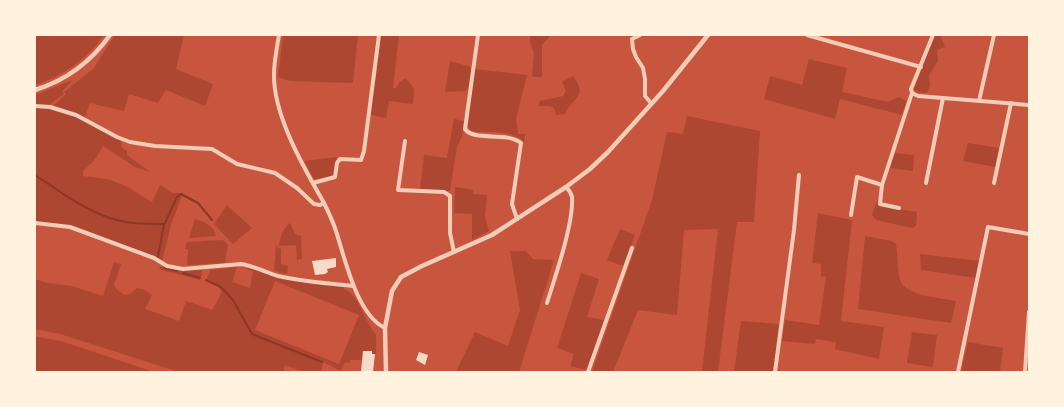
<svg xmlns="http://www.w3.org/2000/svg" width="1064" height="407" font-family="Bitter,serif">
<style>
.green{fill:#ae4732;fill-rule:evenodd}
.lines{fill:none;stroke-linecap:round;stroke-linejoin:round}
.stream{stroke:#8f3625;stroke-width:2}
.building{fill:#f7dbc8}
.minor{stroke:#f1ccb7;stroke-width:4}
.tertiary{stroke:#f1ccb7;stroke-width:4.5}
</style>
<rect width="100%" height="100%" fill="#c8553d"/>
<g class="green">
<path d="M35,35H104C87,59 63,76 35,85Z"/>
<polygon points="115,35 184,35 176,69 213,84 205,106 166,90 158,103 129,94 124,111 90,103 85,117 53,106 66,94 64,92 93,69"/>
<polygon points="283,35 358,35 353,83 290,81 278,77"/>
<path d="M381,35H399L393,88H396L399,83L405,78C416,89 415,88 413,104L389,101L386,118L371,115Z"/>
<polygon points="530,35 551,35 542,45 542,77 532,77 534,53 530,42"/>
<polygon points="934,35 940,35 945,47 937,50 938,61 929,75 930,85 927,93 917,92 914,89"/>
<polygon points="809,59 847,68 842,92 888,102 899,97 906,101 902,115 840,99 835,119 764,99 770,76 802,85"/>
<polygon points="450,61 471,67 469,88 465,91 445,92"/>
<path d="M474,69L527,75L516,119L518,134H525L524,142C513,130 492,133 477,132L471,131L468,126Z"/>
<path d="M573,76C589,98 572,97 565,114L556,115L554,108L550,106H538L540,101L563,96L566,91L562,82Z"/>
<polygon points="73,80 62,91 64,94 49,105 35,104 35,95"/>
<polygon points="42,107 76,117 121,141 122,148 127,151 127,155 150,172 135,167 103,146 94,161 83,171 83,176 107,179 126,186 152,202 160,185 173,193 183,193 171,225 162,261 145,253 76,227 35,221 35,108"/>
<polygon points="687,116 760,131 754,222 737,222 718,372 702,372 718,229 684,230 677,315 638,310 613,372 592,372 652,200 667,132 683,134"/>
<polygon points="454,119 464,121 462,137 457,147 450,191 420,190 424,155 447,158"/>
<polygon points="968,143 999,148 995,167 963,161"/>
<polygon points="895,153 914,155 913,171 890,168"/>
<polygon points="337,157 334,176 314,179 304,161"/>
<polygon points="455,187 474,190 473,194 487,195 485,217 489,231 472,240 472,214 454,213"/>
<polygon points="876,203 882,207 917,212 916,226 912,228 876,220 872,215"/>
<polygon points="227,205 252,228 233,244 214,224"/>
<polygon points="818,213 852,220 841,321 884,327 879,359 835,349 836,342 816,339 815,344 782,341 785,320 819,325 826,277 821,276 821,264 812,263"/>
<path d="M195,219C204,221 215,227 216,236L189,238Z"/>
<path d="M290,223L295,234L301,236L302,259L297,260L296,245L279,246C280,238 283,227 290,223Z"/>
<polygon points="620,229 635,235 623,266 607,260"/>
<path d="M865,236L892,241L896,244C898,256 897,269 900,280C905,296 941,298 956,301L951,323L858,309Z"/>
<polygon points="223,240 228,245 225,263 187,265 188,249 185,249 187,242"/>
<polygon points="276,245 277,247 281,249 281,264 288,266 287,274 274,271"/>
<polygon points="510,251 526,251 533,259 554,260 519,372 456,372 475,332 508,346 520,310"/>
<polygon points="920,254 980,261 976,278 921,270"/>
<path d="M114,262L121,264L114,285L116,289L125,295L130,294L137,288L145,290L152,295L145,309L179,321L186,301L212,310L222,292L217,286L206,281L210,270L237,267L232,282L250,288L253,271L246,269L248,268L276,276L344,287V289C361,297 364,321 376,334V354H372V351H363L362,360H351L349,363L345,362L341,371L323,362L321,372H305L285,365L283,372H179L60,334L35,329V279L48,283L72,286L103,296ZM275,281L359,315L339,364L255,330Z"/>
<polygon points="163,266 184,271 203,269 200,280 159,269 160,267"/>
<polygon points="581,273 599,279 587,317 604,320 587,370 570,366 574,354 557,348"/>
<polygon points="741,321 779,324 773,372 734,372"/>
<polygon points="912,332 937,335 933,367 907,363"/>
<polygon points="35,336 64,342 154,372 35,372"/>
<polygon points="968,342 1003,348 1000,372 961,372"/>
</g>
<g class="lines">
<g class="stream">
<path d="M35,175C58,190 84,210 110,218C127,224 146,224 164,224L158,257"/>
<polyline points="165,223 177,197 181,194 198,203 212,220"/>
<polyline points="165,268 177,271"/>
<polyline points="183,273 200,278"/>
<polyline points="206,280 221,287 233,300 252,334 322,362"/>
</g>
</g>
<g class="building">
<polygon points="336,258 336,267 327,269 328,272 325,274 315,275 312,261"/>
<polygon points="363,351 372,351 372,354 375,354 373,372 361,372"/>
<polygon points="419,352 428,355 425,365 416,360"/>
</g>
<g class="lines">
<g class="minor">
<path d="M279,35C277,48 274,61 274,74C273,115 304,168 324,203"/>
<path d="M478,35L465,129C474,142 506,131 521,143L512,204L517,219"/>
<polyline points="640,35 632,39 633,49 636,57 643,68 645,79 645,96 651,103"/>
<polyline points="807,35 921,67"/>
<polyline points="933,35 911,89 912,93 918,96 1029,105"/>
<polyline points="979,101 994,35"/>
<path d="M35,106L50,107L76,115L117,137L130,142L155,146L212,149L237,164L275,173L297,188L314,204L320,205L324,203C329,213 333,222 336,231C345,259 357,315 385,328"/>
<polyline points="405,141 398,190 444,192 450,196 450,233 454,252"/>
<polyline points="313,183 335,177 337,163 340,159 361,160 364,151 379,35"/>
<polyline points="926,183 943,98"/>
<polyline points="994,183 1011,103"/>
<polyline points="899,208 880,204 882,185 912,93"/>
<polyline points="851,215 857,177 882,185"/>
<path d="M35,223L70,227L154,258L167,266L183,269L241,264C254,266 265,272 278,276C303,282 328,283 353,286"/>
<path d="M547,303C555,277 574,223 572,197C571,193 569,190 566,187"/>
<polyline points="588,372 632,248"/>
<polyline points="775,372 794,230 799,175"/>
<polyline points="958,372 988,227 1029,234"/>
<polyline points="1025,372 1029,312"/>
</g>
<g class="tertiary">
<path d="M35,90C67,80 91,62 110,35"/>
<polyline points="386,372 385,328 392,291 401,277 422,266 492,235 566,187 590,169 608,152 663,91 708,35"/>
</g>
</g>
<rect width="1064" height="407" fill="none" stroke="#fff3e0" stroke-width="72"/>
</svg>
